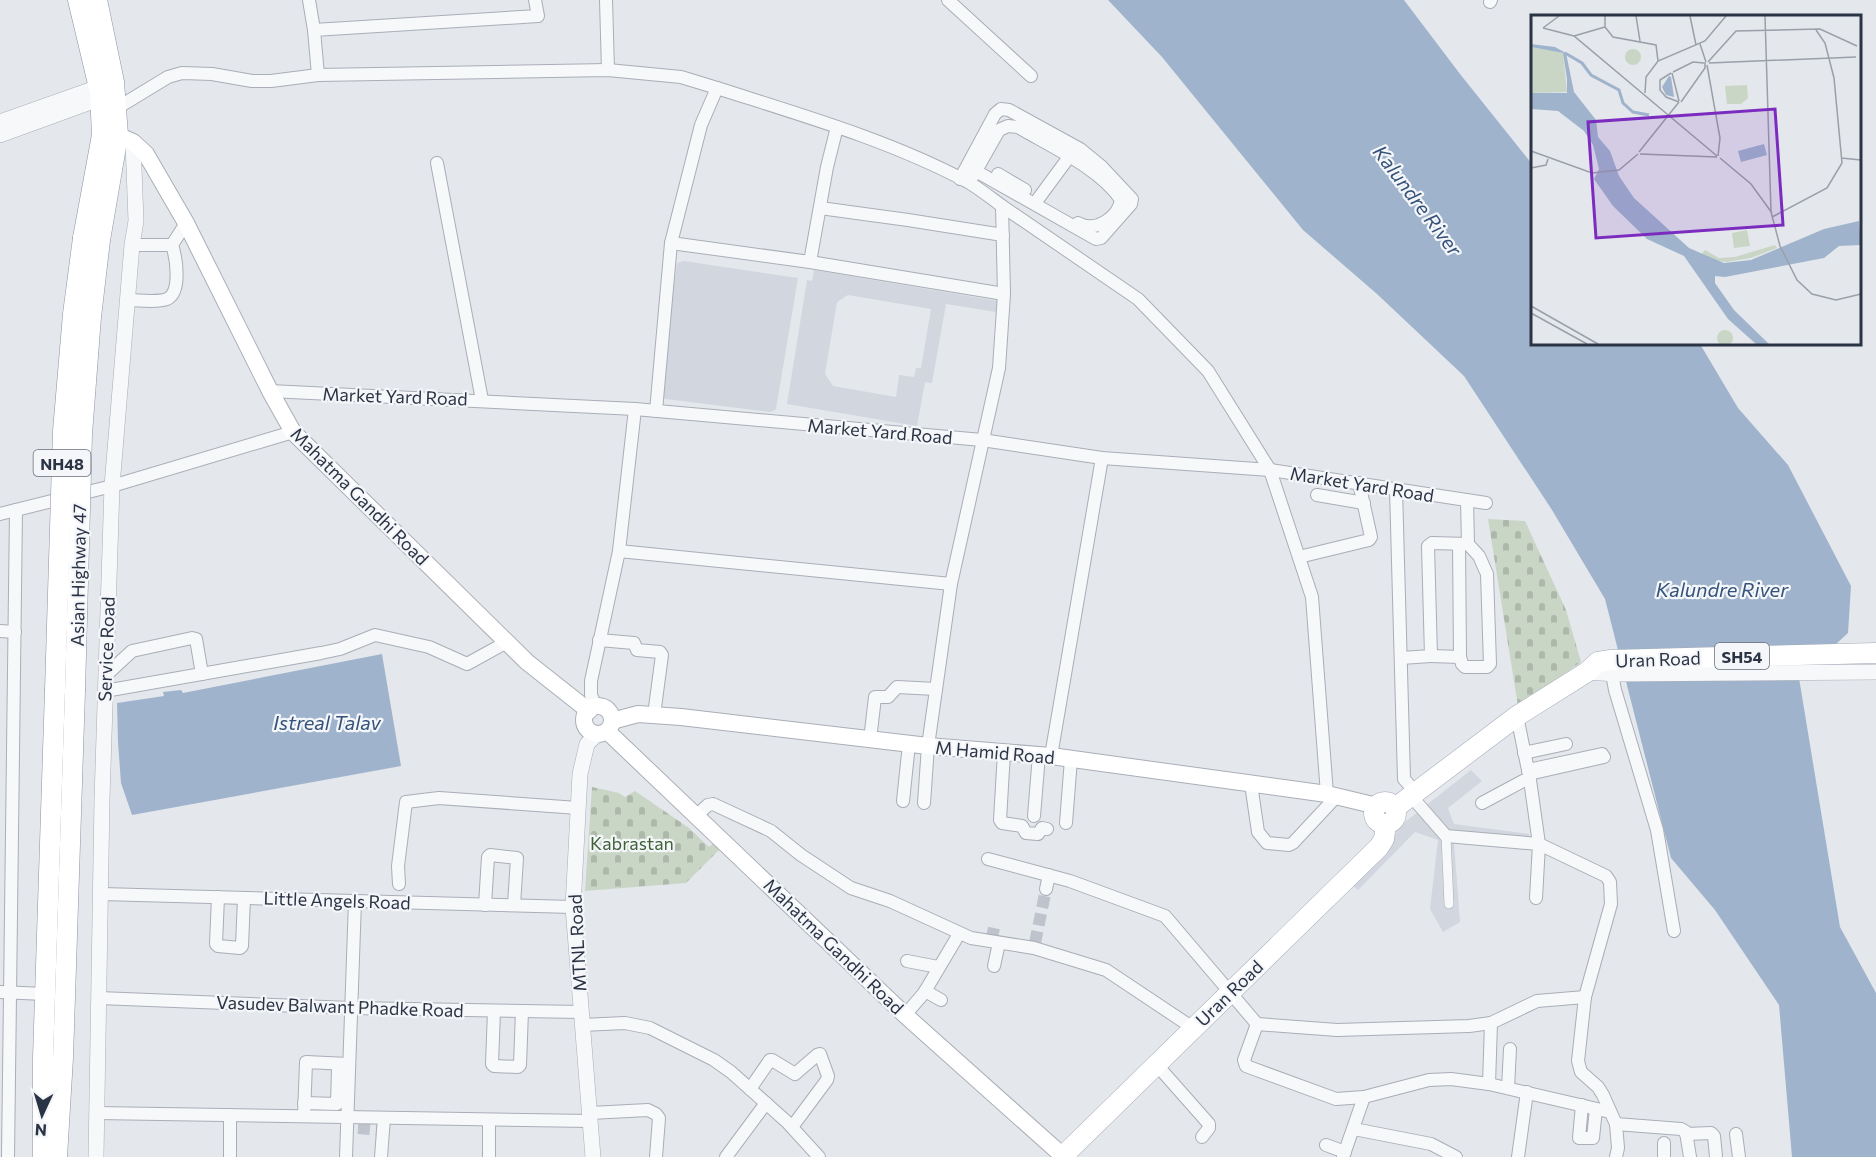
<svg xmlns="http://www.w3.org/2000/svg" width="1876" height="1157" font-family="Commissioner,sans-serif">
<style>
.built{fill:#d2d6de;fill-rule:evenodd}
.cemetery{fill:url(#cemetery-stones)}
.water{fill:#9fb4cc}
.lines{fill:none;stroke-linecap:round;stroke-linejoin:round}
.minor-tunnel{stroke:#bfc3cb;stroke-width:12;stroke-dasharray:12 6;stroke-linecap:butt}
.pedestrian-casing{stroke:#a9aeb7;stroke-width:10}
.minor-casing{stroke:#a9aeb7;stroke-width:14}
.tertiary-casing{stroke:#a9aeb7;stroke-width:16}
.secondary-casing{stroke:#a9aeb7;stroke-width:18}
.primary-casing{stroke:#a3abb8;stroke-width:21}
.trunk-casing{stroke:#8b94a3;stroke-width:21}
.pedestrian{stroke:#f7f8fa;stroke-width:9}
.minor{stroke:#f7f8fa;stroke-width:12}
.tertiary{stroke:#f7f8fa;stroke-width:15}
.secondary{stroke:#fff;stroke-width:16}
.primary{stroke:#fff;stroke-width:20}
.trunk{stroke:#fff;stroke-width:20}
.trunk-bridge-casing{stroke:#8b94a3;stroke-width:21;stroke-linecap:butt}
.trunk-bridge{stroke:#fff;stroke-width:20}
.labels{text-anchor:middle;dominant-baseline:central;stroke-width:4.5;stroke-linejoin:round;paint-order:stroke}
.shield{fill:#f4f6f9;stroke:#676e7b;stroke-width:1.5}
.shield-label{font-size:16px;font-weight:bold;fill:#2b3445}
.street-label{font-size:18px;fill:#2b3445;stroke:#f4f6f9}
.park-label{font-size:18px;fill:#3f6138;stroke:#f4f6f9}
.water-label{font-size:20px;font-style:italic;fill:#34527a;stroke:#f4f6f9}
.inset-river{fill:none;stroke:#9fb4cc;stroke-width:3}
.inset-road{fill:none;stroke:#9a9fa9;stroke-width:1.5}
.view{fill:#7b2cbf;fill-opacity:0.15;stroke:#7b2cbf;stroke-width:3}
.inset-edge{fill:none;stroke:#2b3445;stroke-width:3}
</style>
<defs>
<pattern id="cemetery-stones" width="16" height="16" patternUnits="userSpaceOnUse" patternTransform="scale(1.5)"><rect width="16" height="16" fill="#c9d6c5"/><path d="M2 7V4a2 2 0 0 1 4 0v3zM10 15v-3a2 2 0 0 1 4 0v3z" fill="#adb8ab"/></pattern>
</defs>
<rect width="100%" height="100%" fill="#e4e7ec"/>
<g class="built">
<polygon points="684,261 798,278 776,409 771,412 658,398 677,263"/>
<path d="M814,270L998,301L996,312L946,304L932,383L925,382L917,426L787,404L807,280L812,281ZM848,295L931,309L921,368H916L914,377L899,375L896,397L833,386L825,374L837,302Z"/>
<polygon points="1471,770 1482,781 1448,808 1454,824 1529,834 1530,850 1454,843 1460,922 1443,932 1430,909 1438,840 1415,832 1358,890 1353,886 1405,822"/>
</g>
<g class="cemetery">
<polygon points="1488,519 1525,521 1566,610 1581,662 1518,706"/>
<polygon points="592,787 619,793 625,797 635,791 689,828 709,847 717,840 722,847 686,883 585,891"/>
</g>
<g class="water">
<polygon points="1108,0 1404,0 1460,74 1532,164 1532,344 1700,344 1738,408 1788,465 1851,586 1848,633 1799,678 1840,927 1876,993 1876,1157 1792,1157 1779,1005 1715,910 1671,858 1605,599 1552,510 1464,376 1377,294 1303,230 1162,57"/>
<polygon points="382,654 401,766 132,815 121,783 118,742 117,703 164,696 163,692 181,690 183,693"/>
</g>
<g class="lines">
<g class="minor-tunnel">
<polyline points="992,937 994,928"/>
<polyline points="1035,943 1046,889"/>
<polyline points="358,1128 382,1130"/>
</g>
<defs>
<polyline id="pedestrian" points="1446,836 1449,904"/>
<g id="minor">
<polyline points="309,0 314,30"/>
<polyline points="606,0 608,70"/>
<polyline points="948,0 1031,76"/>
<polyline points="1490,2 1491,0"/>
<polyline points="318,75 314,30 538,16 535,0"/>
<polyline points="117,108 168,77 182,73 212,74 252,81 271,81 318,75 608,70 681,77 717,88"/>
<polyline points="437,163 482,400"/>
<polyline points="998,174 1025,190"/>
<path d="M973,176L999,130L1008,126L1018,127C1050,146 1101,169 1121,200C1118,218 1095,233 1078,223"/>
<polyline points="960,179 995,114 1001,109 1009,110 1080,149 1102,167 1132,199 1131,204 1101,238 1096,239 967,166"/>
<polyline points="1038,199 1069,157"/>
<polyline points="1002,206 1138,299 1208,371 1270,470 1312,597 1327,794"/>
<polyline points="820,208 908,220 1003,235"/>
<polyline points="671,243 810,262 1004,294"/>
<polyline points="132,245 172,245"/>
<polyline points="810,262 827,167 837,127"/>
<path d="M128,300C139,300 157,303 167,299C182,292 176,257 172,245L186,223"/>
<polyline points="270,391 635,409 982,440 1102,458 1270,470 1486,503"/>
<path d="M656,411L671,243L701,125L717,88C801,115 889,140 968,182C980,189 991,198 1002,206L1004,294L999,368L951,584L928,746L924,803"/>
<polyline points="1396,489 1404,779 1416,793"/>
<polyline points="1317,495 1364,503"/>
<polyline points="0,514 112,486 293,432"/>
<polyline points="1459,544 1460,657"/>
<polyline points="619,551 951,584"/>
<polyline points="1299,557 1369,540 1371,537 1359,483"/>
<polyline points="0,631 15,632"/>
<polyline points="599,640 634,643 637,650 660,652 662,655 654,715"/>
<polyline points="1431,656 1460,657 1462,664 1465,667 1487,667 1490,664 1487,574 1479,556 1468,544"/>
<polyline points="1401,658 1431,656 1428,546 1432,543 1468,544 1467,500"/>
<polyline points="1612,674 1615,690 1657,830 1674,931"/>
<polyline points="105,676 132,651 192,638 196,639 202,674"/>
<polyline points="105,691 321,653 340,649 375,635 429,647 467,664 507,642"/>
<polyline points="596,707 591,695 591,681 619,551 635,409"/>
<polyline points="1517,716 1530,780 1539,844 1606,876 1610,882 1611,904 1585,997 1578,1061 1581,1072 1598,1087 1603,1095 1616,1124 1618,1148 1616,1157"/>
<polyline points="870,740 875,697 888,697 897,687 936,689"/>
<polyline points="1004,752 1000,820 1002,823 1022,826 1026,833 1038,834 1042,828 1047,829"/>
<polyline points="1524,753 1566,744"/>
<polyline points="1051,756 1102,458"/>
<polyline points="1528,770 1602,754 1604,757 1529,774"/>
<polyline points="1251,784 1258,832 1267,843 1289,845 1293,843 1336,797"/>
<polyline points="1411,796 1446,836 1539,844 1536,898"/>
<polyline points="903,801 909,744"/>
<polyline points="1482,803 1523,781 1530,780"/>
<polyline points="697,815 708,805 713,804 771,831 801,855 851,888 890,901 971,938 1034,948 1106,970 1193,1028"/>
<polyline points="1034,816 1039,755"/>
<polyline points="1066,823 1071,759"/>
<polyline points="988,859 1070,881 1165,916 1257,1024 1337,1030 1469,1026 1491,1023 1537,1001 1585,997"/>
<polyline points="399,884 398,866 406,802 439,798 578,808"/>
<polyline points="1046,889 1049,875"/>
<polyline points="102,894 573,907"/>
<polyline points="218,897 216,944 218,946 240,948 242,946 244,898"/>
<polyline points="485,905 488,857 490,855 517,858 514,905"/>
<polyline points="907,961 938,967"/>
<polyline points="994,966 999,943"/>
<polyline points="925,991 941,1000"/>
<polyline points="0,992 44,994"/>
<polyline points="99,998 351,1008 581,1012"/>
<polyline points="494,1011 492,1064 494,1066 518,1067 520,1065 522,1011"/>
<polyline points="905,1015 924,993 959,934"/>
<polyline points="1257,1024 1244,1060 1246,1066 1336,1099 1364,1097 1429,1080 1451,1079 1489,1084 1610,1112"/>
<polyline points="582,1025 625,1023 650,1028 714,1060 731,1072 787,1122 819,1157"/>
<polyline points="1156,1064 1209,1124 1209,1128 1202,1137"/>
<polyline points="1489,1084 1491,1023"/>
<polyline points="1508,1088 1510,1049"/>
<polyline points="750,1089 770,1060 772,1060 795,1074 817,1055 820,1054 828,1076 827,1080 792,1127"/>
<polyline points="304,1103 337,1104 338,1069"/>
<polyline points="1582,1105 1579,1138 1593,1138 1596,1109"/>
<polyline points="97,1113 591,1121"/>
<polyline points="590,1113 648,1110 656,1114 659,1118 656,1157"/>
<polyline points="304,1116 306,1062 348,1064"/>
<polyline points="489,1120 489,1157"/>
<polyline points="1616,1124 1681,1129 1686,1132 1690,1157"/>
<polyline points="1354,1129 1431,1144 1456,1157"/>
<polyline points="1686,1134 1711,1133 1714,1136 1716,1157"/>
<polyline points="1736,1134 1739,1157"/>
<polyline points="1664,1143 1664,1157"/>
<polyline points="1326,1145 1345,1152"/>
<polyline points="8,1157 16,510"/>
<polyline points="230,1157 230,1115"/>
<polyline points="346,1157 355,901"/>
<polyline points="381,1157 384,1118"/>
<polyline points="726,1157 766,1103"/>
<polyline points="1343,1157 1364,1097"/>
<polyline points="1518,1157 1527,1092"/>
</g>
<g id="tertiary">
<polyline points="0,122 107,84"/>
<polyline points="0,135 110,95"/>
<polyline points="1587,672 1616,674 1876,672"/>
<polyline points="96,1157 102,799 112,486 132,245 136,221 133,142"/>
<polyline points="593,1157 573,907 580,774 587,744 597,734"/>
</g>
<g id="secondary">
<polyline points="108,131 133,142 146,154 186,223 270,391 293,432 527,662 589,711"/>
<circle cx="598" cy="720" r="14"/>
<polyline points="612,721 638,714 681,717 928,746 1051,756 1327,794 1377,806"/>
<polyline points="607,731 905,1015 1064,1157"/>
</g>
<g id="primary">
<circle cx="1385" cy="813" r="11"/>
<polyline points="1395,808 1517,716 1587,672 1598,662 1611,660 1876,653"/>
<polyline points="1062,1157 1379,847 1384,839 1386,824"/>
</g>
<g id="trunk">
<polyline points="78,0 100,92 102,135 83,238"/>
<polyline points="97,0 114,82 118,135 100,240"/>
<polyline points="43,1157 43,1058 55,690"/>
<polyline points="57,1157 63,1058 75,691"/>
</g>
</defs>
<use href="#pedestrian" class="pedestrian-casing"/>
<use href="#minor" class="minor-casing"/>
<use href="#tertiary" class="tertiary-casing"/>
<use href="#secondary" class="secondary-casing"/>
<use href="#primary" class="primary-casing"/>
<use href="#trunk" class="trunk-casing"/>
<use href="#pedestrian" class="pedestrian"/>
<use href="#minor" class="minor"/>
<use href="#tertiary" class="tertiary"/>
<use href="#secondary" class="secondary"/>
<use href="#primary" class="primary"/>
<use href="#trunk" class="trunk"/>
<defs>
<g id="trunk-bridge">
<polyline points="55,690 63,431 73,314 83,238"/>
<polyline points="75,691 82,434 91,317 100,240"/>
</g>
</defs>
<use href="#trunk-bridge" class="trunk-bridge-casing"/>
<use href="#trunk-bridge" class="trunk-bridge"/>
</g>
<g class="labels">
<g class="shield">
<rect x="33.5" y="450" width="57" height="26" rx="4.5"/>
<rect x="1715" y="643" width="54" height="26" rx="4.5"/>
</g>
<g class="shield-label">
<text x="62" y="463">NH48</text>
<text x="1742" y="656">SH54</text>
</g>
<g class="street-label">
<text transform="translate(395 396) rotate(2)">Market Yard Road</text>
<text transform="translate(880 431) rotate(5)">Market Yard Road</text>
<text transform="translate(1362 484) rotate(9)">Market Yard Road</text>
<text transform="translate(360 496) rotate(45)">Mahatma Gandhi Road</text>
<text transform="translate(78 575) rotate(-89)">Asian Highway 47</text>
<text transform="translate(106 649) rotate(-88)">Service Road</text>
<text transform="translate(1658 659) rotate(-2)">Uran Road</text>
<text transform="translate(995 752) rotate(5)">M Hamid Road</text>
<text transform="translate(337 900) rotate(2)">Little Angels Road</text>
<text transform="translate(577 943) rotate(-93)">MTNL Road</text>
<text transform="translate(834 946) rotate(44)">Mahatma Gandhi Road</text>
<text transform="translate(1229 993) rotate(-44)">Uran Road</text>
<text transform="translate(340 1006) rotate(2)">Vasudev Balwant Phadke Road</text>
</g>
<g class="park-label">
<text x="632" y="843">Kabrastan</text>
</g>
<g class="water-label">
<text transform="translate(1418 200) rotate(53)">Kalundre River</text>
<text x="1722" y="589">Kalundre River</text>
<text x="327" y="722">Istreal Talav</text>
</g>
</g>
<g transform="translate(1531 15)">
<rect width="330" height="330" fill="#e4e7ec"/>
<path d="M94 42a8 8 0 1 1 16 0a8 8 0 1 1-16 0ZM216,70L217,83L210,89H196L194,71ZM216,215L219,231L203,233L201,218ZM244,230L246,233L220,243L195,247L180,245L171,238L174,235L188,243L204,242ZM186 323a8 8 0 1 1 16 0a8 8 0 1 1-16 0Z" fill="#c9d6c5"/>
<path d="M0,32L32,38L36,77L0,78Z" fill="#c9d6c5"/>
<path d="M0,29L24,32L35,38L43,77L65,105L67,122L79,136L88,161L103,183L158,233L193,248L220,245L293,214L328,206L330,230L308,231L293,243L194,262L184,261V268L203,295L238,329H225L197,304L153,241L116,224L82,191L63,164L68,154L62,130L53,116L27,96L0,94V78H36V64L32,38L0,32ZM138,61L140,62L143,82L135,80L131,72ZM233,129L236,140L210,147L207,136Z" fill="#9fb4cc"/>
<path class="inset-river" d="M34,38L51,48L60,60L88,75L92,88L102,97L118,100"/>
<path class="inset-road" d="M74,1V12L82,22L125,30L127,46M105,1L109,26M159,1L165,30M234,1L240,197L249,231L266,265L281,279L305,285L330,279M12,13L43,21L186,141M12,13L28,1M43,21L74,12M169,29L175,47M177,47L205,16L289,14L326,31M178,48L325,42M176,50L189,123L187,141M142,57L162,47L173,48M140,58L129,65V75L135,82L148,87M141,58L148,86M114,78L115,62L127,46L174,26L195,1M150,87L174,53V47M0,136L61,158L88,155L107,139M108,137L148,87M109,139L186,142M189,143L220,169L241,198M310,143L330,145M0,153L15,150L17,144M241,202L296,173L311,148L303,63L294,28L285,15M0,291L67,329M0,298L56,329"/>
<path class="view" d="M244,94L252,210L65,223L57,107Z"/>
<rect width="330" height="330" class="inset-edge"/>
</g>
<g transform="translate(42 1115) rotate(184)" stroke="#f4f6f9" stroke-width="4.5" paint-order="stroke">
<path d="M0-4.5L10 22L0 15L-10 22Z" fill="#2b3445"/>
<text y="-9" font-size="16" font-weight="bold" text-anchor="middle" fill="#2b3445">N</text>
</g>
</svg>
